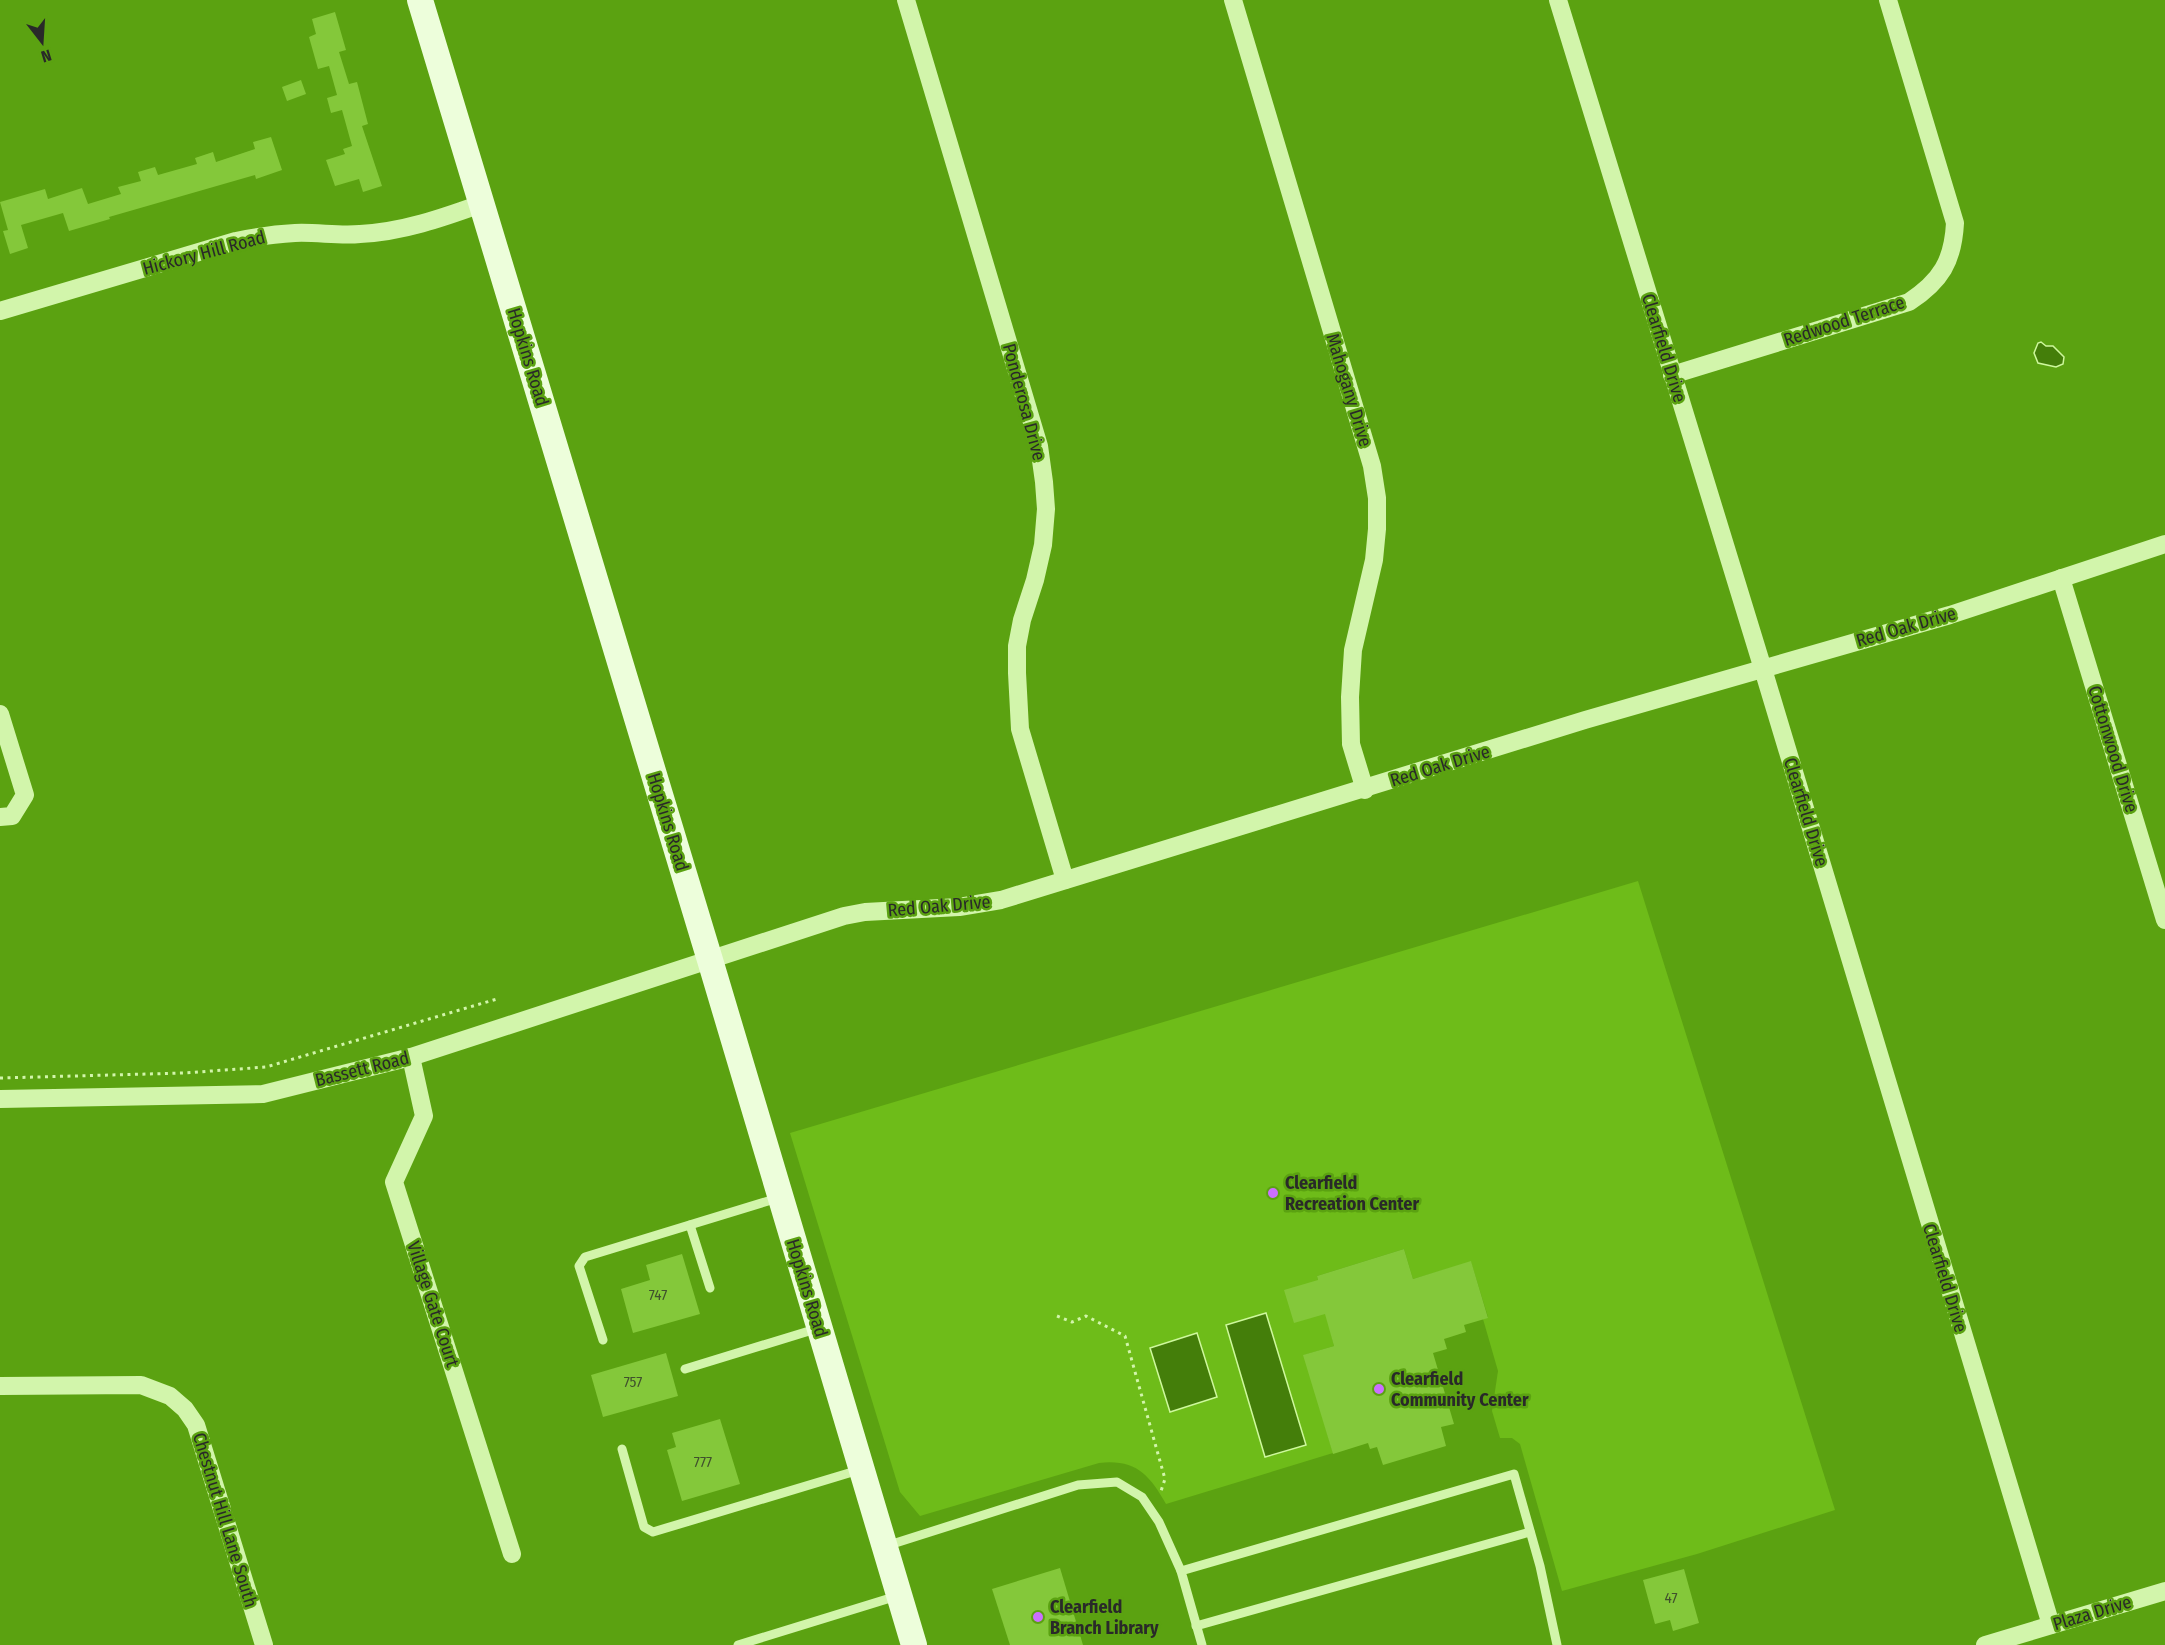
<svg xmlns="http://www.w3.org/2000/svg" width="2165" height="1645" font-family="'Fira Sans Condensed',sans-serif">
<style>
.pitch{fill:#6ebc19}
.water{fill:#447e0a;stroke:#cef89d;stroke-width:1.5}
.building{fill:#84c83a}
.lines{fill:none;stroke-linecap:round;stroke-linejoin:round}
.path{stroke:#d2f5ab;stroke-width:3;stroke-dasharray:3 4.5;stroke-linecap:butt}
.lane{stroke:#d2f5ab;stroke-width:9}
.street{stroke:#d2f5ab;stroke-width:18}
.secondary{stroke:#edfedb;stroke-width:26}
.poi-dot{fill:#cb6fff;stroke:#5ba211;stroke-width:2}
.labels{text-anchor:middle;dominant-baseline:central;stroke-width:5;stroke-linejoin:round;paint-order:stroke}
.number-label{font-size:15px;fill:#40512d}
.street-label{font-size:18px;fill:#292929;stroke:#5ba211}
.poi-label{font-size:18px;font-weight:bold;fill:#292929;stroke:#5ba211;text-anchor:start}
</style>
<rect width="100%" height="100%" fill="#5ba211"/>
<path class="pitch" d="M1638,881L1835,1510L1697,1554L1562,1591L1520,1444L1512,1438H1500L1492,1411L1498,1371L1483,1319L1488,1317L1471,1262L1413,1279L1404,1249L1317,1276L1334,1346L1304,1355L1333,1453L1166,1504C1149,1474 1135,1459 1099,1463L920,1516L900,1492L790,1133Z"/>
<g class="water">
<polygon points="2041,342 2046,346 2053,346 2064,357 2063,364 2056,367 2038,363 2034,353 2038,343"/>
<polygon points="1266,1313 1306,1445 1265,1457 1226,1325"/>
<polygon points="1197,1333 1217,1397 1170,1412 1150,1348"/>
</g>
<g class="building">
<polygon points="335,12 346,50 339,52 349,84 357,82 368,124 362,126 382,186 363,192 359,179 335,186 326,160 345,154 343,149 352,146 342,110 331,113 327,98 337,95 329,66 318,69 309,37 316,34 312,19"/>
<polygon points="301,80 306,94 287,101 282,87"/>
<polygon points="271,137 282,170 256,179 255,175 241,179 109,217 110,219 69,231 63,213 21,225 28,248 10,254 3,231 8,230 0,202 45,189 48,199 82,188 88,204 121,194 118,187 141,181 138,172 155,167 158,175 197,164 195,158 213,152 216,162 255,149 253,142"/>
<polygon points="1404,1249 1413,1279 1471,1261 1488,1318 1464,1325 1466,1332 1444,1339 1447,1349 1433,1353 1454,1424 1441,1427 1446,1446 1383,1465 1377,1447 1370,1449 1368,1443 1333,1454 1303,1355 1334,1346 1325,1314 1294,1323 1284,1290 1318,1280 1317,1276"/>
<polygon points="682,1254 700,1314 633,1333 621,1289 650,1280 646,1265"/>
<polygon points="666,1353 678,1396 603,1417 591,1375"/>
<polygon points="720,1419 740,1484 682,1501 667,1450 676,1447 672,1433"/>
<polygon points="1060,1568 1083,1645 1010,1645 992,1589"/>
<polygon points="1684,1569 1699,1623 1673,1631 1670,1620 1655,1624 1643,1580"/>
</g>
<g class="lines">
<g class="path">
<polyline points="0,1078 184,1073 266,1067 497,999"/>
<polyline points="1057,1316 1072,1322 1086,1316 1125,1336 1165,1479 1160,1494"/>
</g>
<g class="lane">
<polyline points="690,1225 710,1288"/>
<polyline points="603,1340 579,1266 585,1257 778,1198"/>
<polyline points="685,1369 819,1328"/>
<polyline points="622,1449 644,1527 653,1532 859,1470"/>
<polyline points="886,1546 1078,1485 1117,1482 1142,1497 1159,1522 1181,1571"/>
<polyline points="1196,1626 1530,1532"/>
<polyline points="738,1645 897,1596"/>
<polyline points="1202,1645 1181,1571 1514,1474 1540,1566 1557,1645"/>
</g>
<g class="street">
<polyline points="906,0 1039,446 1044,482 1046,509 1043,545 1035,580 1022,620 1017,646 1017,673 1020,729 1065,880"/>
<polyline points="1233,0 1372,466 1377,498 1377,529 1374,560 1353,650 1350,697 1351,744 1365,790"/>
<polyline points="1558,0 1763,669 2051,1625"/>
<path d="M0,311L236,241C255,237 275,234 295,233C317,232 339,236 360,234C402,232 442,218 481,204"/>
<path d="M1672,375L1909,302C1941,281 1953,261 1955,223L1888,0"/>
<polyline points="2061,578 2165,920"/>
<polyline points="0,714 25,795 12,816 0,817"/>
<polyline points="411,1057 424,1116 394,1182 512,1554"/>
<polyline points="0,1099 263,1094 411,1057 844,916 865,912 959,907 1001,900 1585,720 1950,615 2165,544"/>
<polyline points="0,1386 141,1385 170,1396 185,1409 196,1425 264,1645"/>
<polyline points="1985,1645 2165,1591"/>
</g>
<polyline class="secondary" points="420,0 710,960 914,1645"/>
</g>
<g class="poi-dot">
<circle cx="1273" cy="1193" r="6"/>
<circle cx="1379" cy="1389" r="6"/>
<circle cx="1038" cy="1617" r="6"/>
</g>
<g class="labels">
<g class="number-label">
<text x="658" y="1295">747</text>
<text x="633" y="1382">757</text>
<text x="703" y="1462">777</text>
<text x="1671" y="1598">47</text>
</g>
<g class="street-label">
<text transform="translate(204 253) rotate(-15)">Hickory Hill Road</text>
<text transform="translate(1844 321) rotate(-18)">Redwood Terrace</text>
<text transform="translate(1664 348) rotate(73)">Clearfield Drive</text>
<text transform="translate(528 357) rotate(73)">Hopkins Road</text>
<text transform="translate(1349 390) rotate(73)">Mahogany Drive</text>
<text transform="translate(1024 402) rotate(75)">Ponderosa Drive</text>
<text transform="translate(1906 627) rotate(-16)">Red Oak Drive</text>
<text transform="translate(2113 749) rotate(73)">Cottonwood Drive</text>
<text transform="translate(1440 766) rotate(-17)">Red Oak Drive</text>
<text transform="translate(1806 812) rotate(73)">Clearfield Drive</text>
<text transform="translate(668 822) rotate(73)">Hopkins Road</text>
<text transform="translate(939 906) rotate(-5)">Red Oak Drive</text>
<text transform="translate(362 1069) rotate(-14)">Bassett Road</text>
<text transform="translate(1945 1278) rotate(73)">Clearfield Drive</text>
<text transform="translate(807 1288) rotate(73)">Hopkins Road</text>
<text transform="translate(433 1304) rotate(72)">Village Gate Court</text>
<text transform="translate(225 1520) rotate(73)">Chestnut Hill Lane South</text>
<text transform="translate(2092 1613) rotate(-17)">Plaza Drive</text>
</g>
<g class="poi-label">
<text x="1285" y="1183">Clearfield<tspan x="1285" dy="21">Recreation Center</tspan></text>
<text x="1391" y="1379">Clearfield<tspan x="1391" dy="21">Community Center</tspan></text>
<text x="1050" y="1607">Clearfield<tspan x="1050" dy="21">Branch Library</tspan></text>
</g>
</g>
<g transform="translate(42 42) rotate(163)" stroke="#5ba211" stroke-width="4.5" paint-order="stroke">
<path d="M0-4.5L10 22L0 15L-10 22Z" fill="#292929"/>
<text y="-9" font-size="16" font-weight="bold" text-anchor="middle" fill="#292929">N</text>
</g>
</svg>
